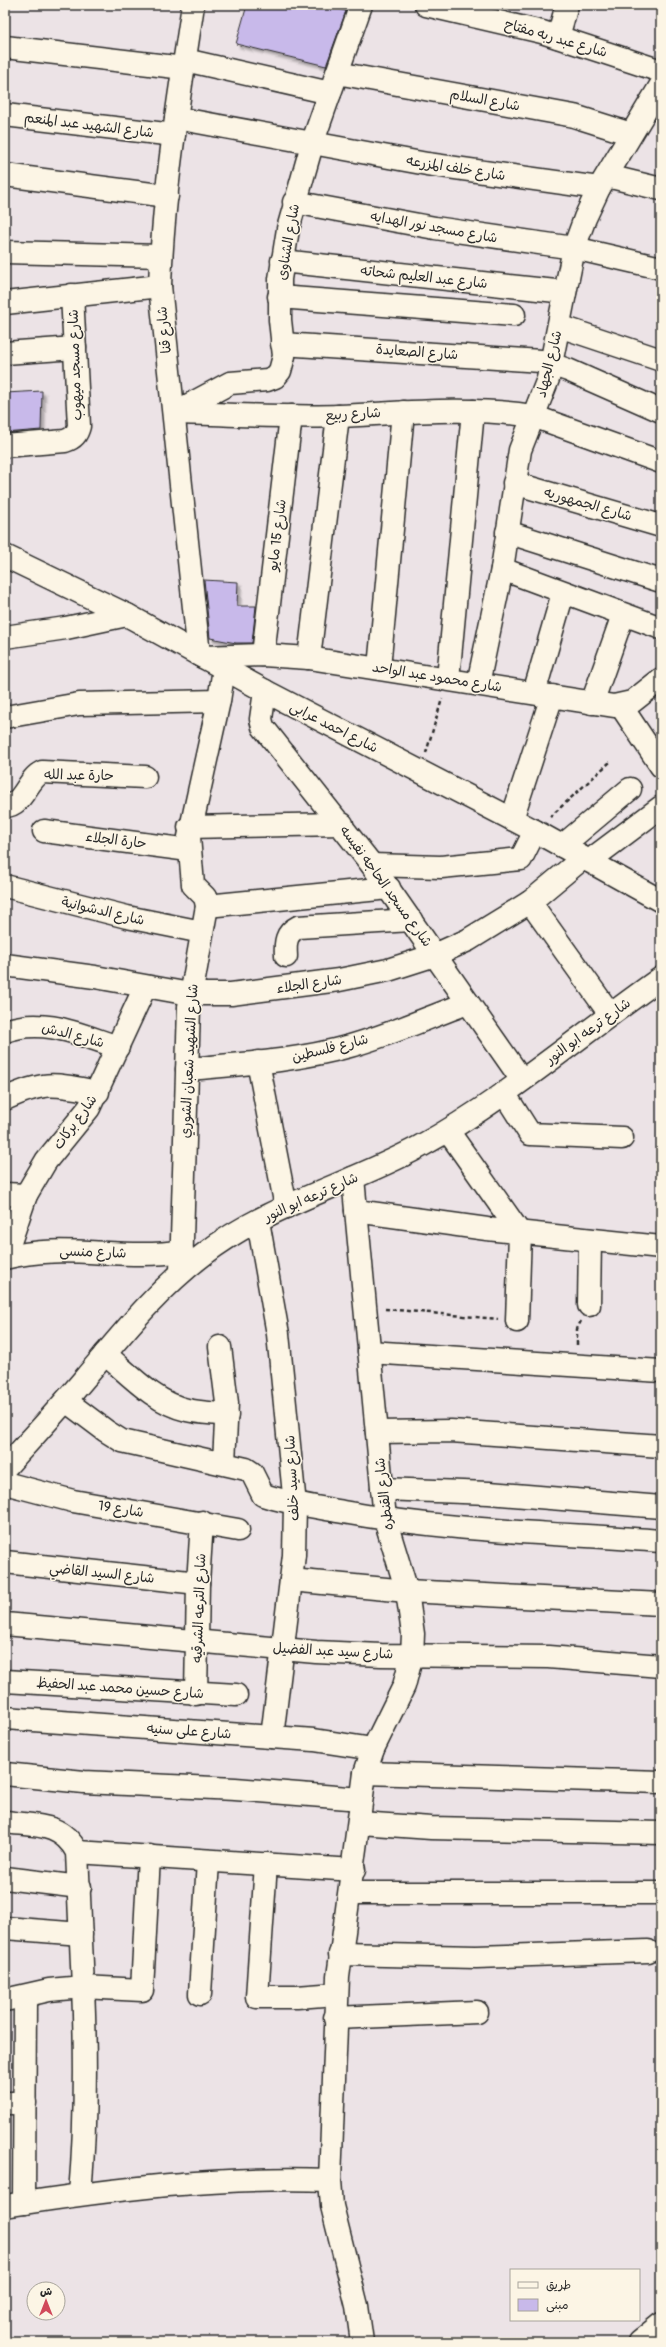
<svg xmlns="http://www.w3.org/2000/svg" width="666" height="2347" font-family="Pangolin,'Playpen Sans Arabic',sans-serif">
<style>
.building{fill:#c8b9ea;stroke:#2b2b2b;filter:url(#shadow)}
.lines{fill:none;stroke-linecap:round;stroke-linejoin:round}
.minor-casing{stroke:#2b2b2b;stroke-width:25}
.highway-casing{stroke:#2b2b2b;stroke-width:25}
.path{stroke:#2b2b2b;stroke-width:2.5;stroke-dasharray:4 3;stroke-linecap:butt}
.minor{stroke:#fcf5e5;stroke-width:22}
.highway{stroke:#fcf5e5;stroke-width:22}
.labels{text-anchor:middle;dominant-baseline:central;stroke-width:3;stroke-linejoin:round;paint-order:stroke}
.street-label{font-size:14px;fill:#2b2b2b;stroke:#fcf5e5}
</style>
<defs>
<filter id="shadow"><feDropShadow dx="3.5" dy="3.5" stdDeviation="1" flood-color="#0004"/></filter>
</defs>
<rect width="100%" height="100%" fill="#ece3e6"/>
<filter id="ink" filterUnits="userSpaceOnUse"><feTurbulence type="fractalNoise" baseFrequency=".025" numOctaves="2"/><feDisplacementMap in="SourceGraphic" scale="8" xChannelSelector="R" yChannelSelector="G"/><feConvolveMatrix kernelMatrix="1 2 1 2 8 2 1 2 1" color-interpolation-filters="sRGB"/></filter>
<g filter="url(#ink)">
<g class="building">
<path d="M 247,5 L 321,5 L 346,11 L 326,66 L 236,44 Z"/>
<path d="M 42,391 L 41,430 L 5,433 L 5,393 Z"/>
<path d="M 204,580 L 238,582 L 237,606 L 256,606 L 252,643 L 236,643 L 210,638 Z"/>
</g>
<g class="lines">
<defs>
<g id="minor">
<path d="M 193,5 C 179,98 163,192 160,286 L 199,655"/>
<path d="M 426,5 L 542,32 L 661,71"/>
<path d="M 558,37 L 567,5"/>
<path d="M 5,47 L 184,68"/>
<path d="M 185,60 L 330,93"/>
<path d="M 337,73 L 574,116 L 631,134"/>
<path d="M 5,115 L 174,135"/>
<path d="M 176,118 L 427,164 L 599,188"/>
<path d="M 5,175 L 167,196"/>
<path d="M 607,176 L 661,189"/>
<path d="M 294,202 L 435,228 L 574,248 L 661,268"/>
<path d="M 5,252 L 161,256"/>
<path d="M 282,261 L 565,292"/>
<path d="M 279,297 L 514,315"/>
<path d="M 5,303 L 160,286"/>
<path d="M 559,326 L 661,360"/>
<path d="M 282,344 L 541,361 L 568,370 L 661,411"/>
<path d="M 5,353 L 75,348"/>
<path d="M 174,413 L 230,383 L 267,380 L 275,377 L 280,371 L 284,356 L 280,320 L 280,279 L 288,229 L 313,141 L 361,5"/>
<path d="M 175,413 C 229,414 284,418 339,416 C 403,413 468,406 533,416 L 661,462"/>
<path d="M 5,446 L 65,441 C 74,438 77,434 79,426 L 72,295"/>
<path d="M 514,483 L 661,526"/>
<path d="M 507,532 L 661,581"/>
<path d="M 5,556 L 127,615 L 265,691 L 535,831 L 661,901"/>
<path d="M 502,569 L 661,628"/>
<path d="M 5,637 L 66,628 L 127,615"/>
<path d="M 263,655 L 291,416"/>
<path d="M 203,657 L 263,655 L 309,658 L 614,706 L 632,702 L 661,679"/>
<path d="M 309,658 L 338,416"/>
<path d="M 379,668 L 403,412"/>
<path d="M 448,679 L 473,411"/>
<path d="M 478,684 L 502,569 L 520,450 L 548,379 L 574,248 L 585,218 L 599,188 L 661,85"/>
<path d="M 265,691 L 261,719 L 263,727 L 372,865 L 522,1080"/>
<path d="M 534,693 L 563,593"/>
<path d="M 592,703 L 623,615"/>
<path d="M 621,706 L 661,766"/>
<path d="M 5,717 L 79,704 L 219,701"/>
<path d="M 5,806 C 23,806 27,779 42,772 L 145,777"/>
<path d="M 512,819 L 552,696"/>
<path d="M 189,827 L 342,824"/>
<path d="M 44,831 L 189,850"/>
<path d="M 562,846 L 630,789"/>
<path d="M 589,861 L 661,807"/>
<path d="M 372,865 L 441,867 L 521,859 L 535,831"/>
<path d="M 5,886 L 127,917 L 202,932"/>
<path d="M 530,902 L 610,1014"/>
<path d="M 207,906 L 389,888"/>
<path d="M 286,956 C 285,942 286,933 298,927 L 411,920"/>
<path d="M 5,965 L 95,977 L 190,994 L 231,994 L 339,980 L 388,970 L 435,955 L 468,940 L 530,902 L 583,858"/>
<path d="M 5,1031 C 45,1017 80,1035 118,1047"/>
<path d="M 258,1062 L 286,1207"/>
<path d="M 187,1069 C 242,1064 297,1061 350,1046 C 390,1035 429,1017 468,1003"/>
<path d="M 504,1093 L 530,1134 L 622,1138"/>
<path d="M 5,1099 C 46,1080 55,1084 98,1092"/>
<path d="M 448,1131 L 520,1233 L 517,1321"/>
<path d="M 353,1178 L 385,1519 L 407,1591 L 413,1634 L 412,1655 L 404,1686 L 373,1749 L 365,1773 L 338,1977 L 330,2180 L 332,2206 L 357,2306 L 362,2342"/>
<path d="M 5,1194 L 26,1195"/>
<path d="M 356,1211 L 487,1229 L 661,1247"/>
<path d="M 258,1221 L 278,1334 L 295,1505 L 294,1555 L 272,1737"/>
<path d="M 5,1257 L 26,1195 L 46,1161 L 89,1108 L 145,987"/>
<path d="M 5,1258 C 63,1242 123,1261 182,1251"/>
<path d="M 181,1272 L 189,1007 L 207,906 L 205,897 L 193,885 L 189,837 L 219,701 L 224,668"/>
<path d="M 589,1305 L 590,1240"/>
<path d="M 220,1347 L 227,1403 L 224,1462"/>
<path d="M 369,1352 L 661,1371"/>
<path d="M 105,1354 C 129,1374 155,1403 187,1410 C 200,1413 213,1413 227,1415"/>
<path d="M 66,1401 L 106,1431 L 122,1441 L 246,1469 L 252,1473 L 263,1495 C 289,1503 316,1507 343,1512 C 448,1531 555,1533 661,1541"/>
<path d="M 377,1432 L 451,1431 L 661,1446"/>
<path d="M 5,1468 C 32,1438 59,1409 85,1378 C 122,1334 157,1290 203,1255 C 267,1205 349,1185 419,1147 C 505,1100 581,1034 661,978"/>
<path d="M 5,1483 L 73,1501 L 238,1530"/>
<path d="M 382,1489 L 489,1493 L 661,1507"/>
<path d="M 5,1562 L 198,1583"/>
<path d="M 291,1580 L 407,1591 L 661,1604"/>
<path d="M 5,1624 L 316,1652 L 381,1655 L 548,1657 L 661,1666"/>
<path d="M 5,1681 L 236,1695"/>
<path d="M 196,1694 L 198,1583 L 202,1522"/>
<path d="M 5,1718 L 314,1740 L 373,1749"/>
<path d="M 365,1773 L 661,1782"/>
<path d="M 5,1774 L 84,1782 L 235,1789 L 361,1799"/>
<path d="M 5,1822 C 35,1826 61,1822 77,1852 L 83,1987 L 49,1990 L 5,2000"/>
<path d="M 360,1823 L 431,1828 L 661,1833"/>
<path d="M 77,1852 L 354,1870"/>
<path d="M 266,1864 L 257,1997 L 297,1997 L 336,1994"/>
<path d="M 5,1878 L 80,1887"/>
<path d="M 350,1893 L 661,1893"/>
<path d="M 5,1928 L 81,1934"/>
<path d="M 340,1954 L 476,1957 L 648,1951"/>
<path d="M 200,1994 L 208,1861"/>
<path d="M 335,2018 L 477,2012"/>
<path d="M 5,2103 L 25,2103"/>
<path d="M 80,2194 C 86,2125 86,2056 83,1987 L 142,1990 L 149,1856"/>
<path d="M 24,2203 L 25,1997"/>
<path d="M 5,2206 C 112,2189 221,2176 330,2180"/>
</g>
<path id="highway" d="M 639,2342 L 661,2324"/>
</defs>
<use href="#minor" class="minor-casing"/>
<use href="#highway" class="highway-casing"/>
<g class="path">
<path d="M 426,753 L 442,699"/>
<path d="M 550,817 L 610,762"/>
<path d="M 385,1309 L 498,1319"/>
<path d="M 577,1345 L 577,1329 L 581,1321"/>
</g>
<use href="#minor" class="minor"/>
<use href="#highway" class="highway"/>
</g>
</g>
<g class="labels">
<g class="street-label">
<text transform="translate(556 38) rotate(16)">شارع عبد ربه مفتاح</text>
<text transform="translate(485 100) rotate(10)">شارع السلام</text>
<text transform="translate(89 125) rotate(7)">شارع الشهيد عبد المنعم</text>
<text transform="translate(456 168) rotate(9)">شارع خلف المزرعه</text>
<text transform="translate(434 227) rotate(10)">شارع مسجد نور الهدايه</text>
<text transform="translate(288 242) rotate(-80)">شارع الشناوى</text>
<text transform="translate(424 277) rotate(6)">شارع عبد العليم شحاته</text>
<text transform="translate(164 330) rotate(-96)">شارع قنا</text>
<text transform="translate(417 352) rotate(4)">شارع الصعايدة</text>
<text transform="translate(549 364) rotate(-76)">شارع الجهاد</text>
<text transform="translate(75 365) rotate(-92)">شارع مسجد ميهوب</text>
<text transform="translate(353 414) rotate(-3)">شارع ربيع</text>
<text transform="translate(588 504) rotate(16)">شارع الجمهوريه</text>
<text transform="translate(277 535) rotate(-83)">شارع 15 مايو</text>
<text transform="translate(437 677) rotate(9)">شارع محمود عبد الواحد</text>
<text transform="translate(334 727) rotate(27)">شارع احمد عرابى</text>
<text transform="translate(79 775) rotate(1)">حارة عبد الله</text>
<text transform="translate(116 840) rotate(7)">حارة الجلاء</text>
<text transform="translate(386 886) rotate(54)">شارع مسجد الحاجه نفيسه</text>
<text transform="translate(103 911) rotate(13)">شارع الدشوانية</text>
<text transform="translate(309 984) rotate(-8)">شارع الجلاء</text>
<text transform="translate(588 1031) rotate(-36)">شارع ترعه ابو النور</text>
<text transform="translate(73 1035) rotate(15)">شارع الدش</text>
<text transform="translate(330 1048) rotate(-14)">شارع فلسطين</text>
<text transform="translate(189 1061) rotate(-87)">شارع الشهيد شعبان الشوري</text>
<text transform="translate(75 1122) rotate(-54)">شارع بركات</text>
<text transform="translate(311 1197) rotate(-24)">شارع ترعه ابو النور</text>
<text transform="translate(93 1252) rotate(2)">شارع منسى</text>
<text transform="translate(292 1478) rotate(-93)">شارع سيد خلف</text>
<text transform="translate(384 1494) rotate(-97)">شارع القنطره</text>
<text transform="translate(121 1509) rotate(9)">شارع 19</text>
<text transform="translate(102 1573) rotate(6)">شارع السيد القاضي</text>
<text transform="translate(199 1608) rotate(-88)">شارع الترعه الشرقيه</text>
<text transform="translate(333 1651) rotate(3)">شارع سيد عبد الفضيل</text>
<text transform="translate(120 1688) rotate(4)">شارع حسين محمد عبد الحفيظ</text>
<text transform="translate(189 1731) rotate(4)">شارع على سنيه</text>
</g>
</g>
<rect width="666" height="2347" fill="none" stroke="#fcf5e5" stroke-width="20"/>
<rect x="10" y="10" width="646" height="2327" fill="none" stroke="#2b2b2b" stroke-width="1.5" filter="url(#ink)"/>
<rect x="510" y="2269" width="130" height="52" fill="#fcf5e5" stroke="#a8a49b"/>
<rect x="518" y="2282" width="20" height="6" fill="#fcf5e5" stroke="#a8a49b"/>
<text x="546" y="2289" font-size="12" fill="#2b2b2b">طريق</text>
<rect x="518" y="2299" width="20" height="12" fill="#c8b9ea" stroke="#a8a49b"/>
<text x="546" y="2309" font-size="12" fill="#2b2b2b">مبنى</text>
<g transform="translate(46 2301)"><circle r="19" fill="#fcf5e5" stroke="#a8a49b"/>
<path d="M0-3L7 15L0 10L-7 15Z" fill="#d1495b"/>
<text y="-6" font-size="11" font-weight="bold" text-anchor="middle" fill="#2b2b2b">ش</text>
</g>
</svg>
